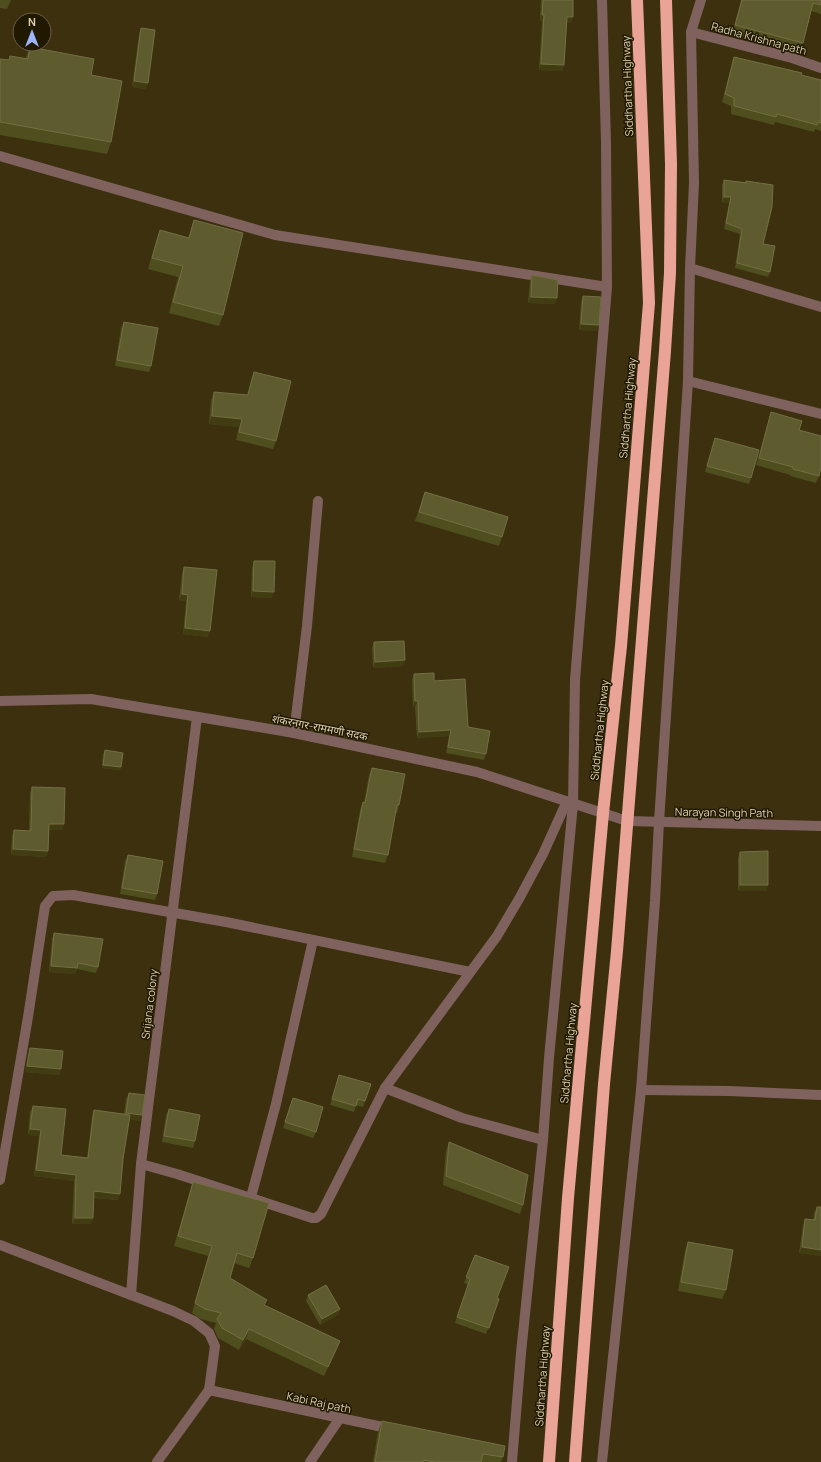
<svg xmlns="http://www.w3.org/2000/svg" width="821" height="1462" font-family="Manrope,'Noto Sans Devanagari',sans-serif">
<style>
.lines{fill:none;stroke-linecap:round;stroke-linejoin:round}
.minor{stroke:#7f625d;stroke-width:10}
.highway{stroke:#eaa397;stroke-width:12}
.wall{fill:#4f4e1e}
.shaded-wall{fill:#413c11}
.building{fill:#5e5c2e;stroke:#726f43}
.labels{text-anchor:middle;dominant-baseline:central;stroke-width:3;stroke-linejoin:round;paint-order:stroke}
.street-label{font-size:11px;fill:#ddd2b3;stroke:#211800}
</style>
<rect width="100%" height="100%" fill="#3c300f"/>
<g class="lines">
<g class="minor">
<path d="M 691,32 L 792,58 L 821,68"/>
<path d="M 0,156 L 275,235 L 607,287"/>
<path d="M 690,268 L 821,307"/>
<path d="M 688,381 L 821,414"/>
<path d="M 0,701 L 91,699 L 294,733 L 477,772 L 627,821 L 821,826"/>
<path d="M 294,733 L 307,626 L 318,501"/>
<path d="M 385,1088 L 497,936 L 519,899 L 543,854 L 567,801"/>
<path d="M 641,1090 L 729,1091 L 821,1095"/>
<path d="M 141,1164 L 177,1174 L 312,1218 L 316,1218 L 321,1214 L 385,1088 L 462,1118 L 543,1140"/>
<path d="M 0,1180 L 28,1017 L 45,906 L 53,896 L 73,895 L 226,922 L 470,972"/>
<path d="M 251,1197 L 276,1104 L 313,940"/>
<path d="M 0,1245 L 173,1311 L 194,1321 L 209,1333 L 215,1346 L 209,1390"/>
<path d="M 131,1295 L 141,1164 L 197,717"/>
<path d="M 157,1462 L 209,1390 L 392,1429"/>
<path d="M 310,1462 L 340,1418"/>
<path d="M 512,1462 L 521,1353 L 543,1140 L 549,1058 L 573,804 L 575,680 L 607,287 L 606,142 L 602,0"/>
<path d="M 602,1462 L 641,1090 L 655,901 L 659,822 L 688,381 L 690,268 L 694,183 L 691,32 L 701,0"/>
</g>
<g class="highway">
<path d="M 549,1462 L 568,1198 L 603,813 L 621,646 L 649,303 L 637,0"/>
<path d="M 575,1462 L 604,1084 L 617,951 L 665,351 L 670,273 L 671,164 L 666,0"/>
</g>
</g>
<g class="wall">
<path d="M 0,0 L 11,0 L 7,9 L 0,8 Z"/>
<path d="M 541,0 L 573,0 L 571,23 L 567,23 L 564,65 L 562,71 L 539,70 L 542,21 L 540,21 Z"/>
<path d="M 741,0 L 821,0 L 821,14 L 811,11 L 803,43 L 800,52 L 732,34 Z"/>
<path d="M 141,28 L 146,89 L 132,87 L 139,34 Z"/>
<path d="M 30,47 L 91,75 L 111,142 L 107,154 L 0,135 L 0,59 L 9,60 L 10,56 L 25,59 Z"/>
<path d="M 734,57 L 821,80 L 821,131 L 815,129 L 814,132 L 775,122 L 774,125 L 731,114 L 731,106 L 722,102 L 732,64 Z"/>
<path d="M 724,180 L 745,182 L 746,181 L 770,272 L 768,277 L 735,268 L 740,234 L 724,229 L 729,203 L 722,203 L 722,185 Z"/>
<path d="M 194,220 L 223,315 L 219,326 L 169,313 L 178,277 L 148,269 L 156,241 L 160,230 L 188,238 Z"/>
<path d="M 532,275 L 555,304 L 528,303 L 530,281 Z"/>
<path d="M 583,296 L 597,331 L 579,330 L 581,302 Z"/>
<path d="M 124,322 L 151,366 L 149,372 L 115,366 L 121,328 Z"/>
<path d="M 254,372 L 276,441 L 273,449 L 236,440 L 239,427 L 209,424 L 211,400 L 214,392 L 247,395 L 251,380 Z"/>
<path d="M 771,412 L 819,476 L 816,483 L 790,476 L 790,475 L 756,465 L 769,420 Z"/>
<path d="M 715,438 L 751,478 L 749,484 L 705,472 Z"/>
<path d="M 425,492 L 502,537 L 499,546 L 415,521 Z"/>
<path d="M 254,561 L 272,598 L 251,597 L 252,567 Z"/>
<path d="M 184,567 L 208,637 L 183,634 L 186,601 L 179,600 L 182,574 Z"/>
<path d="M 374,642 L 405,660 L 403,666 L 373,668 L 372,648 Z"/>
<path d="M 414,674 L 434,681 L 468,727 L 486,754 L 484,760 L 446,753 L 449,736 L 417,738 L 415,707 L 413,707 L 412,680 Z"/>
<path d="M 105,750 L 121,767 L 120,770 L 102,768 L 103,754 Z"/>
<path d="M 372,768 L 399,805 L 397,813 L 395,813 L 388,855 L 385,863 L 352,857 L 360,810 L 363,802 L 364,803 L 369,775 Z"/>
<path d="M 32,787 L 64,824 L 62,830 L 49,830 L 48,851 L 46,857 L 11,855 L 12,836 L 14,830 L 29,831 L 30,793 Z"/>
<path d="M 740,852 L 766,891 L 738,891 L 738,858 Z"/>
<path d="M 128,855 L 157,894 L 155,900 L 120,894 L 125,861 Z"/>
<path d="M 54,933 L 98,967 L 96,973 L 77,969 L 75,974 L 49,972 L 52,939 Z"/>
<path d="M 30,1048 L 61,1069 L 59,1075 L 25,1072 L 28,1054 Z"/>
<path d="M 339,1075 L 371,1084 L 363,1107 L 356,1105 L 354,1112 L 330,1105 Z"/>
<path d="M 129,1093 L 140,1121 L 129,1119 L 123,1159 L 118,1200 L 94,1198 L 93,1218 L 91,1224 L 72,1224 L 74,1181 L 34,1176 L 39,1136 L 28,1135 L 30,1112 L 33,1106 L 61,1155 L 87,1158 L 92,1116 L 94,1110 L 124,1114 L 126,1099 Z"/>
<path d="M 293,1098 L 316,1132 L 313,1138 L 283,1128 Z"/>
<path d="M 169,1109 L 195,1141 L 193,1148 L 162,1142 L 166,1115 Z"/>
<path d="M 449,1142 L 523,1205 L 520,1214 L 443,1185 L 446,1151 Z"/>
<path d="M 193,1182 L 253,1258 L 249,1268 L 234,1263 L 230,1278 L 265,1305 L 340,1341 L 336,1351 L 324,1376 L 246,1339 L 239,1350 L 218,1338 L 214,1329 L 216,1323 L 201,1319 L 192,1313 L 208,1256 L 174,1246 L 190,1191 Z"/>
<path d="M 817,1207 L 821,1207 L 821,1256 L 799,1253 L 803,1225 L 805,1219 L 813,1220 L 814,1213 Z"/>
<path d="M 688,1242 L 726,1290 L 722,1299 L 678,1291 L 685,1251 Z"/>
<path d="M 475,1255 L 497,1298 L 499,1299 L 486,1334 L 455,1323 L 468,1285 L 464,1283 Z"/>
<path d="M 308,1295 L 340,1309 L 338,1315 L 320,1325 L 306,1301 Z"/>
<path d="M 382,1421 L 503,1457 L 501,1462 L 373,1462 L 378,1432 Z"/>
</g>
<g class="shaded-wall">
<path d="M 542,15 L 544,15 L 542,21 L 540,21 Z"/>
<path d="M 567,17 L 573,17 L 571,23 L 565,23 Z"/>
<path d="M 541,64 L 564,65 L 562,71 L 539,70 Z"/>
<path d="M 134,81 L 148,83 L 146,89 L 132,87 Z"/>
<path d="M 724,197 L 731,197 L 729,203 L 722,203 Z"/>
<path d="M 531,297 L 557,298 L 555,304 L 528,303 Z"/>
<path d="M 581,324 L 599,325 L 597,331 L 579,330 Z"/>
<path d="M 212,416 L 242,419 L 239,427 L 209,424 Z"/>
<path d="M 253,591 L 274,592 L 272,598 L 251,597 Z"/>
<path d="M 182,594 L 188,595 L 186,601 L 179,600 Z"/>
<path d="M 185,628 L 210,631 L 208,637 L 183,634 Z"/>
<path d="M 405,660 L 403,666 L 373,668 L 375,662 Z"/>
<path d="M 415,701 L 418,701 L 415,707 L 413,707 Z"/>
<path d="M 451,730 L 449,736 L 417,738 L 419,732 Z"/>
<path d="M 103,765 L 121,767 L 120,770 L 102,768 Z"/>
<path d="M 49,824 L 64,824 L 62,830 L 47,830 Z"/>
<path d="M 13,849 L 48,851 L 46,857 L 11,855 Z"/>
<path d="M 740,885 L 768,885 L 766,891 L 738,891 Z"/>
<path d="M 51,966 L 77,968 L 75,974 L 49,972 Z"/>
<path d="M 27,1066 L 61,1069 L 59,1075 L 25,1072 Z"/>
<path d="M 126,1113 L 142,1115 L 140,1121 L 124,1119 Z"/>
<path d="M 30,1129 L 41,1130 L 39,1136 L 28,1135 Z"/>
<path d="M 36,1170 L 76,1175 L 74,1181 L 34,1176 Z"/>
<path d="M 94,1191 L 120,1194 L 118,1200 L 92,1197 Z"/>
<path d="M 75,1218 L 93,1218 L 91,1224 L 72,1224 Z"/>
<path d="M 802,1247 L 821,1250 L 821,1256 L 799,1253 Z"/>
<path d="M 340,1309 L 338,1315 L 320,1325 L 322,1319 Z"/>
<path d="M 249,1329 L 246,1339 L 239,1350 L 243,1340 Z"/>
<path d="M 340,1341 L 336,1351 L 324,1376 L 328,1367 Z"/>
</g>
<g class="building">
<path d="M 543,0 L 573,0 L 573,17 L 567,17 L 564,65 L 541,64 L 544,15 L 542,15 Z"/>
<path d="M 742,0 L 821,0 L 821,5 L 813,3 L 803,43 L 735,25 Z"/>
<path d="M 141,28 L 155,30 L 148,83 L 134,81 Z"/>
<path d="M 30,47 L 94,59 L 91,75 L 122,81 L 111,142 L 0,122 L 0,59 L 9,60 L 10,56 L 28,59 Z"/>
<path d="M 734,57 L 802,73 L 801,75 L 821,80 L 821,123 L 818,122 L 817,125 L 777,114 L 776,117 L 734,106 L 734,98 L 725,94 Z"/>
<path d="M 724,180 L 746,183 L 746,181 L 773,185 L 772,207 L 763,244 L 775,246 L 770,272 L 737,263 L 742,229 L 726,223 L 731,197 L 724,197 Z"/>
<path d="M 194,220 L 243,233 L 223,315 L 173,302 L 183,266 L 152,258 L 160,230 L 189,238 Z"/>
<path d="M 532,275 L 558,280 L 557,298 L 531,297 Z"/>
<path d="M 583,296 L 601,297 L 599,325 L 581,324 Z"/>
<path d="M 124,322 L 158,328 L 151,366 L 117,360 Z"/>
<path d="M 254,372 L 291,381 L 276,441 L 239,432 L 242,419 L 212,416 L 214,392 L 248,395 Z"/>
<path d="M 771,412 L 802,421 L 799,430 L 821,436 L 821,467 L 819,476 L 793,469 L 793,467 L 759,458 Z"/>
<path d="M 715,438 L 759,450 L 751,478 L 707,466 Z"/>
<path d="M 425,492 L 508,517 L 502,537 L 419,512 Z"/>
<path d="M 254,561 L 275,561 L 274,592 L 253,591 Z"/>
<path d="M 184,567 L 217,570 L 210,631 L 185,628 L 188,595 L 182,594 Z"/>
<path d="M 404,641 L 405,660 L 375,662 L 374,642 Z"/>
<path d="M 434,673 L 434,681 L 465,679 L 468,727 L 490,731 L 486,754 L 448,747 L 451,730 L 419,732 L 418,701 L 415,701 L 414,674 Z"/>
<path d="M 105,750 L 123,753 L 121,767 L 103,765 Z"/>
<path d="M 372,768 L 405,774 L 399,805 L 397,805 L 388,855 L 354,849 L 363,802 L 365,803 Z"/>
<path d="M 32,787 L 65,788 L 64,824 L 49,824 L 48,851 L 13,849 L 14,830 L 31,831 Z"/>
<path d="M 768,851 L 768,885 L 740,885 L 740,852 Z"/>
<path d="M 128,855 L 163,861 L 157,894 L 122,888 Z"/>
<path d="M 54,933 L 103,939 L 98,967 L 78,963 L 77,968 L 51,966 Z"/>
<path d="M 30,1048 L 63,1051 L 61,1069 L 27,1066 Z"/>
<path d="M 339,1075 L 371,1084 L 365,1101 L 358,1099 L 356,1106 L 332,1099 Z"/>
<path d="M 129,1093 L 145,1095 L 142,1115 L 126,1113 Z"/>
<path d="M 293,1098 L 323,1107 L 316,1132 L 285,1122 Z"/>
<path d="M 33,1106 L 66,1109 L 61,1155 L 88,1158 L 94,1110 L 130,1115 L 123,1159 L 120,1194 L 94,1191 L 93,1218 L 75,1218 L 76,1175 L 36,1170 L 41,1130 L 30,1129 Z"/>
<path d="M 169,1109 L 200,1115 L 195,1141 L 164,1136 Z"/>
<path d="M 449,1142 L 528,1175 L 523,1205 L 446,1176 Z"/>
<path d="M 193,1182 L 269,1203 L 253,1258 L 237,1253 L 230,1278 L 267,1300 L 264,1305 L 340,1341 L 328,1367 L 249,1329 L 243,1340 L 222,1328 L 217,1319 L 221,1313 L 205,1309 L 195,1303 L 212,1246 L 178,1236 Z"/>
<path d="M 817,1207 L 821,1207 L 821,1250 L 802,1247 L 805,1219 L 815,1220 Z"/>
<path d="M 688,1242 L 733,1250 L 726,1290 L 681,1282 Z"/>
<path d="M 475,1255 L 509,1267 L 497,1298 L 499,1299 L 489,1328 L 457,1317 L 470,1279 L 466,1277 Z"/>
<path d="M 326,1285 L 340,1309 L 322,1319 L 308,1295 Z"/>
<path d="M 382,1421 L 505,1446 L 503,1457 L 483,1454 L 481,1462 L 434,1462 L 424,1460 L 423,1462 L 375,1462 Z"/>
</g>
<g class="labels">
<g class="street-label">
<text transform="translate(759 38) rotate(15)">Radha Krishna path</text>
<text transform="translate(627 86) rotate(-92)">Siddhartha Highway</text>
<text transform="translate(627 408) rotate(-85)">Siddhartha Highway</text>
<text transform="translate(320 727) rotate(11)">शंकरनगर-राममणी सदक</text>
<text transform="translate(599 730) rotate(-84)">Siddhartha Highway</text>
<text transform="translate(724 812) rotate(1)">Narayan Singh Path</text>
<text transform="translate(149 1004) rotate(-83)">Srijana colony</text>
<text transform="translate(568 1053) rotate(-85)">Siddhartha Highway</text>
<text transform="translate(542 1376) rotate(-86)">Siddhartha Highway</text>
<text transform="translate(319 1402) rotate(12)">Kabi Raj path</text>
</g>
</g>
<g transform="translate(32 32)"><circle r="19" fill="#211800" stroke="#6c6248"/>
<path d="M0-3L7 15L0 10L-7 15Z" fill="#9db4fd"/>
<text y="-6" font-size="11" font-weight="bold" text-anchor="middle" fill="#ddd2b3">N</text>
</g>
</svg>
